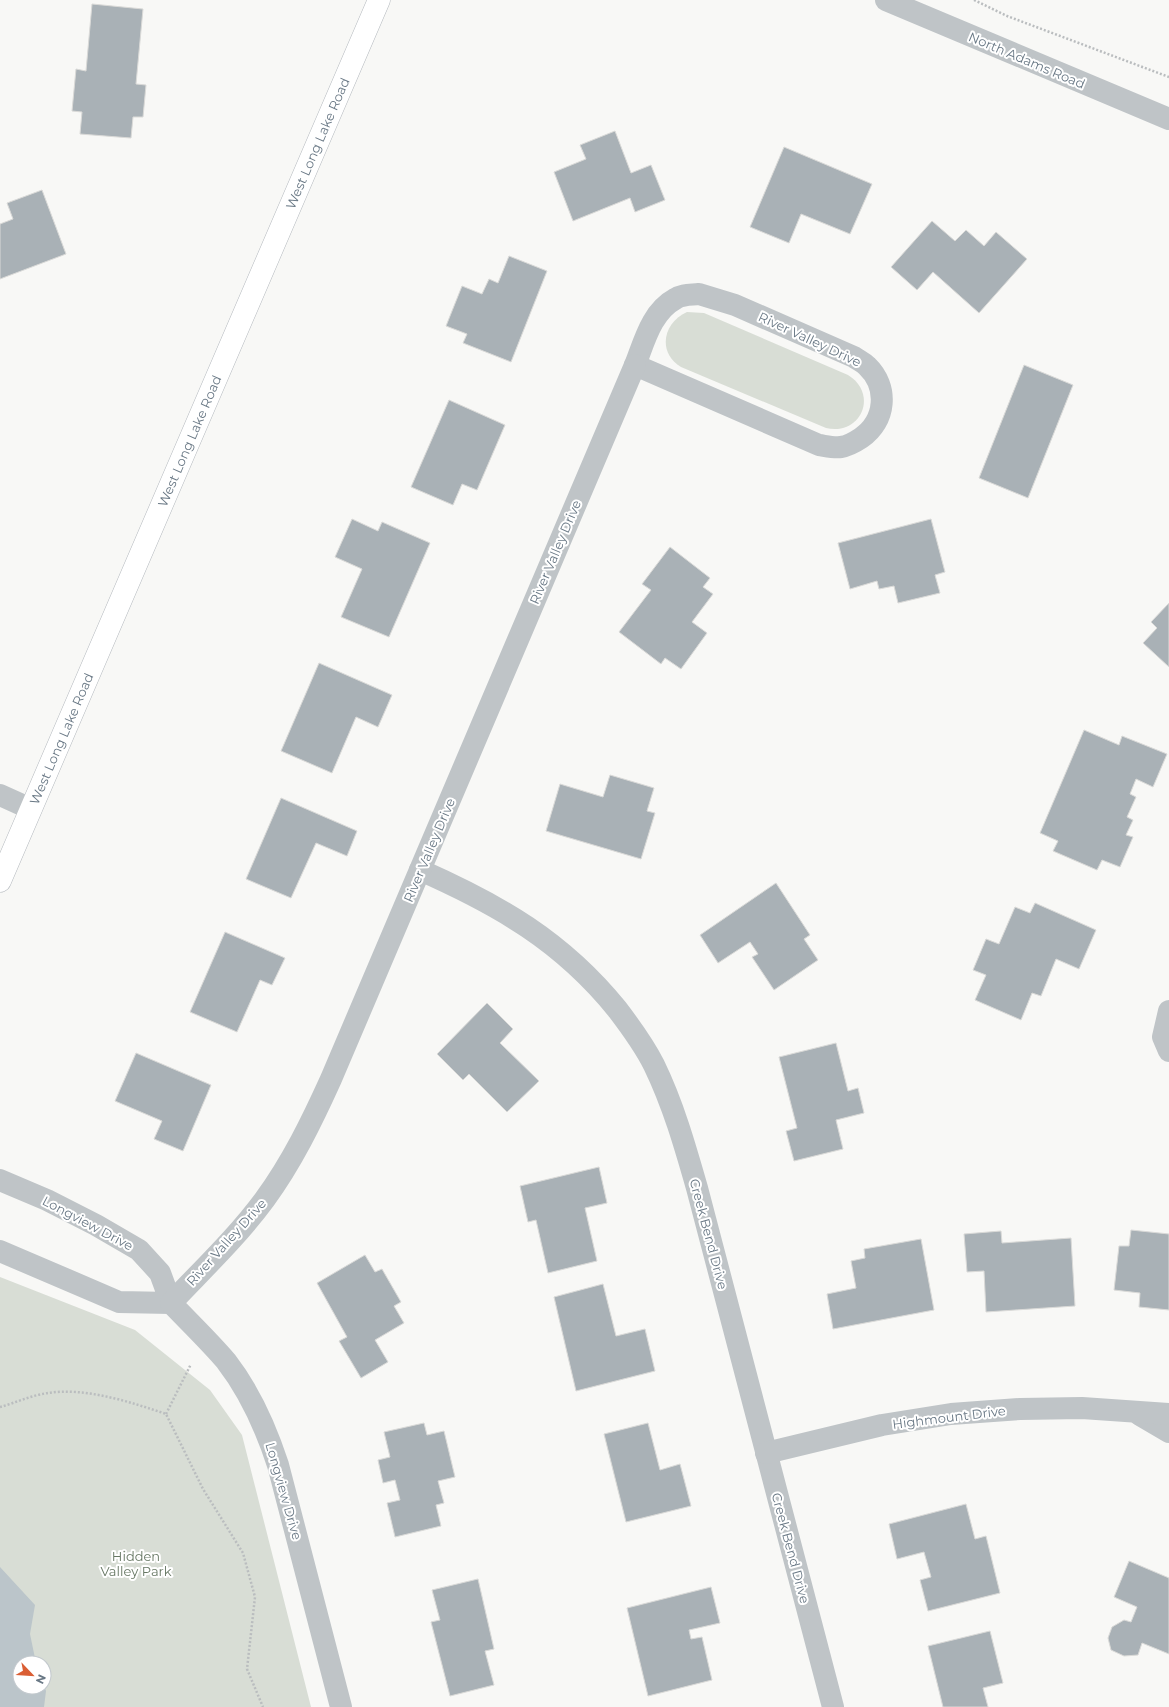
<svg xmlns="http://www.w3.org/2000/svg" width="1169" height="1707" font-family="Montserrat,sans-serif">
<style>
.green{fill:#d8ddd5;fill-rule:evenodd}
.water{fill:#bbc5ca}
.building{fill:#a9b1b6;stroke:#dadad8}
.lines{fill:none;stroke-linecap:round;stroke-linejoin:round}
.secondary-casing{stroke:#b4b9be;stroke-width:23}
.path{stroke:#babdbf;stroke-width:2.5;stroke-dasharray:2 2;stroke-linecap:butt}
.minor{stroke:#bfc4c7;stroke-width:22}
.tertiary{stroke:#bfc4c7;stroke-width:22}
.secondary{stroke:#fff;stroke-width:22}
.labels{text-anchor:middle;dominant-baseline:central;stroke-width:4;stroke-linejoin:round;paint-order:stroke}
.street-label{font-size:13px;fill:#697885;stroke:#fff}
.park-label{font-size:13px;fill:#667763;stroke:#fff}
</style>
<rect width="100%" height="100%" fill="#f8f8f6"/>
<g class="green">
<path d="M 687,312 L 704,313 L 848,375 C 879,394 861,436 826,428 L 681,367 C 657,352 663,323 687,312 Z"/>
<path d="M 0,1277 L 135,1330 L 210,1390 L 242,1435 L 311,1707 L 0,1707 ZM 20,1663 L 44,1663 L 44,1687 L 20,1687 Z"/>
</g>
<path class="water" d="M 0,1567 L 35,1605 L 30,1634 L 36,1663 L 20,1663 L 20,1687 L 44,1687 L 44,1686 L 46,1691 L 44,1707 L 0,1707 Z"/>
<g class="building">
<path d="M 92,4 L 143,9 L 136,84 L 146,85 L 143,117 L 133,117 L 131,138 L 80,134 L 82,112 L 72,111 L 76,69 L 86,71 Z"/>
<path d="M 615,131 L 631,173 L 651,165 L 665,200 L 635,212 L 630,198 L 573,221 L 554,172 L 586,159 L 580,145 Z"/>
<path d="M 784,147 L 872,184 L 850,234 L 801,214 L 789,243 L 750,227 Z"/>
<path d="M 42,190 L 66,254 L 0,279 L 0,224 L 13,219 L 7,203 Z"/>
<path d="M 932,221 L 955,241 L 966,230 L 984,246 L 996,232 L 1027,259 L 979,313 L 933,272 L 917,290 L 891,267 Z"/>
<path d="M 509,256 L 547,271 L 511,362 L 463,343 L 467,334 L 446,326 L 462,286 L 482,294 L 489,279 L 498,283 Z"/>
<path d="M 1024,365 L 1073,385 L 1028,498 L 979,478 Z"/>
<path d="M 449,400 L 505,425 L 477,490 L 462,484 L 453,505 L 411,487 Z"/>
<path d="M 352,519 L 378,531 L 382,522 L 430,543 L 389,637 L 341,617 L 362,569 L 335,557 Z"/>
<path d="M 931,519 L 945,572 L 935,575 L 940,593 L 898,603 L 894,586 L 879,589 L 877,581 L 850,589 L 838,543 Z"/>
<path d="M 670,547 L 710,578 L 703,587 L 713,594 L 692,622 L 707,633 L 681,669 L 665,658 L 661,664 L 619,632 L 651,590 L 642,584 Z"/>
<path d="M 1169,603 L 1169,667 L 1143,643 L 1157,628 L 1151,622 Z"/>
<path d="M 319,663 L 392,695 L 378,727 L 356,717 L 332,773 L 281,751 Z"/>
<path d="M 1084,730 L 1119,745 L 1122,736 L 1167,754 L 1153,787 L 1136,779 L 1130,794 L 1136,797 L 1127,817 L 1133,820 L 1126,835 L 1133,837 L 1120,867 L 1102,860 L 1097,870 L 1053,851 L 1058,841 L 1040,833 Z"/>
<path d="M 610,775 L 654,788 L 647,811 L 655,813 L 641,859 L 546,831 L 560,784 L 603,797 Z"/>
<path d="M 281,798 L 357,831 L 347,856 L 316,843 L 291,898 L 246,879 Z"/>
<path d="M 776,883 L 810,935 L 804,939 L 818,960 L 774,990 L 752,957 L 758,954 L 750,942 L 718,963 L 700,935 Z"/>
<path d="M 1035,903 L 1096,930 L 1079,969 L 1056,959 L 1041,996 L 1032,993 L 1021,1020 L 975,1000 L 986,975 L 973,970 L 986,939 L 999,944 L 1015,907 L 1030,913 Z"/>
<path d="M 225,932 L 285,958 L 272,985 L 260,980 L 237,1032 L 190,1012 Z"/>
<path d="M 487,1003 L 513,1029 L 500,1043 L 539,1081 L 507,1112 L 469,1074 L 463,1080 L 437,1054 Z"/>
<path d="M 836,1043 L 848,1091 L 858,1088 L 864,1113 L 836,1120 L 843,1149 L 794,1161 L 786,1131 L 797,1128 L 779,1057 Z"/>
<path d="M 136,1053 L 211,1085 L 183,1151 L 154,1139 L 162,1121 L 115,1101 Z"/>
<path d="M 599,1167 L 607,1203 L 585,1208 L 597,1261 L 548,1273 L 536,1220 L 528,1222 L 520,1186 Z"/>
<path d="M 1131,1230 L 1169,1234 L 1169,1310 L 1139,1307 L 1140,1293 L 1114,1290 L 1119,1246 L 1129,1246 Z"/>
<path d="M 1001,1231 L 1002,1243 L 1071,1238 L 1075,1306 L 986,1312 L 984,1271 L 967,1272 L 964,1234 Z"/>
<path d="M 921,1239 L 934,1310 L 833,1329 L 827,1294 L 856,1288 L 851,1261 L 865,1258 L 864,1249 Z"/>
<path d="M 365,1255 L 375,1272 L 382,1269 L 401,1302 L 394,1306 L 404,1323 L 375,1340 L 388,1362 L 361,1378 L 339,1341 L 347,1337 L 317,1283 Z"/>
<path d="M 603,1284 L 616,1336 L 645,1329 L 655,1371 L 576,1391 L 554,1297 Z"/>
<path d="M 424,1423 L 427,1435 L 444,1431 L 455,1477 L 438,1481 L 444,1503 L 436,1505 L 441,1526 L 395,1537 L 387,1503 L 400,1500 L 395,1480 L 383,1483 L 378,1460 L 390,1457 L 384,1432 Z"/>
<path d="M 648,1423 L 660,1470 L 680,1464 L 691,1506 L 626,1522 L 604,1434 Z"/>
<path d="M 966,1504 L 975,1539 L 986,1536 L 1000,1593 L 928,1611 L 920,1580 L 931,1577 L 924,1552 L 897,1559 L 889,1524 Z"/>
<path d="M 1129,1561 L 1169,1578 L 1169,1654 L 1142,1643 L 1138,1655 L 1124,1656 L 1111,1650 L 1108,1638 L 1112,1627 L 1124,1620 L 1131,1622 L 1137,1607 L 1114,1597 Z"/>
<path d="M 478,1579 L 494,1649 L 485,1651 L 494,1685 L 450,1696 L 431,1622 L 440,1620 L 432,1590 Z"/>
<path d="M 711,1587 L 720,1623 L 689,1630 L 691,1639 L 702,1637 L 712,1680 L 648,1696 L 627,1608 Z"/>
<path d="M 990,1631 L 1003,1683 L 983,1688 L 988,1707 L 943,1707 L 928,1646 Z"/>
</g>
<g class="lines">
<defs>
<g id="secondary">
<path id="s1" d="M 0,881 L 379,0"/>
</g>
</defs>
<use href="#secondary" class="secondary-casing"/>
<g class="path">
<path d="M 974,0 L 1007,16 L 1169,77"/>
<path d="M 0,1407 C 15,1403 32,1395 48,1393 C 84,1387 131,1402 166,1414 L 203,1489 L 243,1553 L 255,1597 L 247,1669 L 263,1707"/>
<path d="M 166,1414 L 191,1364"/>
</g>
<g class="minor">
<path d="M 699,294 L 735,305 L 854,357 C 858,360 863,362 867,366 C 889,387 886,421 861,438 C 855,442 848,446 841,447 C 834,448 826,446 819,445 L 635,365 C 644,343 651,312 675,299 C 682,294 691,295 699,294 Z"/>
<path d="M 0,795 L 31,809"/>
<path d="M 420,870 C 499,905 562,941 617,1009 C 630,1026 644,1045 654,1065 C 673,1104 685,1146 697,1188 L 833,1707"/>
<path d="M 1169,1011 L 1163,1037 L 1169,1051"/>
<path d="M 0,1180 L 47,1200 L 96,1225 L 139,1250 L 160,1273 L 171,1303 L 119,1302 L 0,1251"/>
<path d="M 1140,1415 L 1169,1432"/>
<path d="M 766,1453 L 882,1425 L 951,1414 L 1020,1409 L 1082,1408 L 1169,1414"/>
<path d="M 341,1707 L 278,1465 C 266,1428 250,1392 226,1361 C 209,1341 189,1322 171,1303 C 203,1269 237,1237 265,1199 C 292,1162 312,1121 331,1079 L 635,365"/>
</g>
<path class="tertiary" d="M 886,0 L 1169,119"/>
<use href="#secondary" class="secondary"/>
</g>
<g class="labels">
<g class="street-label">
<text transform="translate(1027 60) rotate(23)">North Adams Road</text>
<text stroke="none"><textPath href="#s1" startOffset="803">West Long Lake Road</textPath></text>
<text transform="translate(810 339) rotate(25)">River Valley Drive</text>
<text stroke="none"><textPath href="#s1" startOffset="479">West Long Lake Road</textPath></text>
<text transform="translate(555 552) rotate(-67)">River Valley Drive</text>
<text stroke="none"><textPath href="#s1" startOffset="155">West Long Lake Road</textPath></text>
<text transform="translate(429 850) rotate(-67)">River Valley Drive</text>
<text transform="translate(88 1223) rotate(28)">Longview Drive</text>
<text transform="translate(709 1234) rotate(75)">Creek Bend Drive</text>
<text transform="translate(226 1242) rotate(-48)">River Valley Drive</text>
<text transform="translate(949 1417) rotate(-7)">Highmount Drive</text>
<text transform="translate(284 1491) rotate(74)">Longview Drive</text>
<text transform="translate(791 1548) rotate(75)">Creek Bend Drive</text>
</g>
<g class="park-label">
<text x="136" y="1556">Hidden<tspan x="136" dy="15">Valley Park</tspan></text>
</g>
</g>
<g transform="translate(32 1675) rotate(115)"><circle r="19" fill="#ffffff" stroke="#c3c9ce"/>
<path d="M0-3L7 15L0 10L-7 15Z" fill="#da5e34"/>
<text y="-6" font-size="11" font-weight="bold" text-anchor="middle" fill="#697885">N</text>
</g>
</svg>
